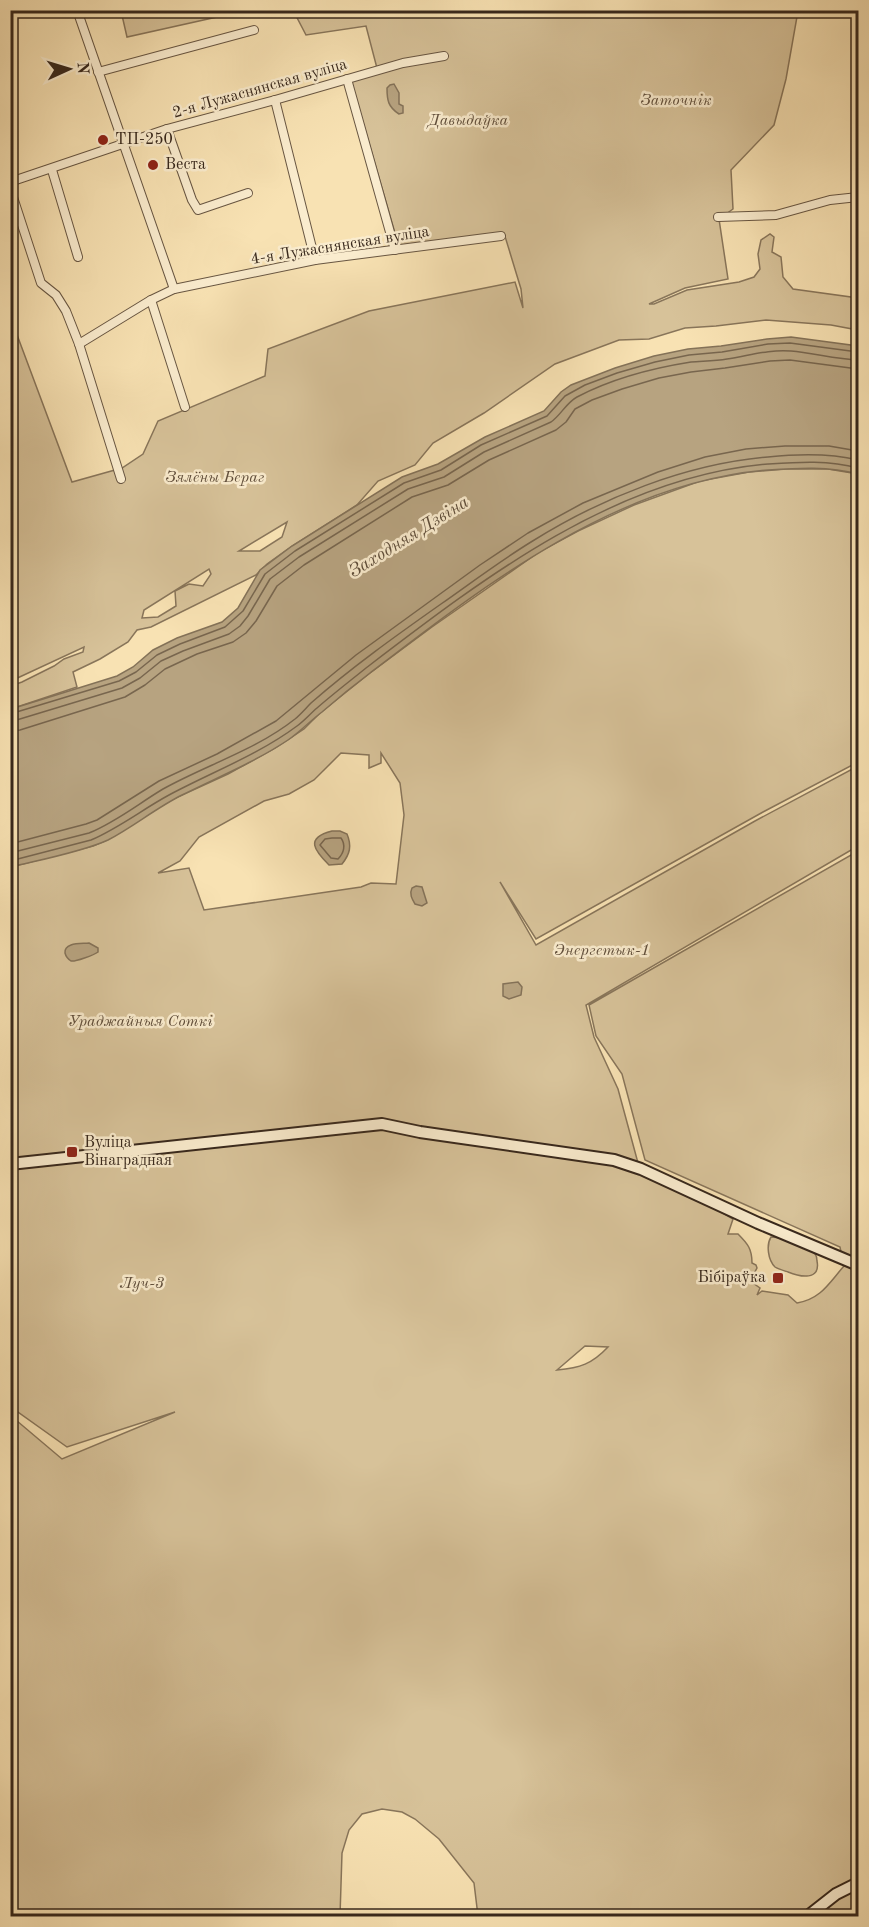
<svg xmlns="http://www.w3.org/2000/svg" width="869" height="1927" font-family="'Old Standard TT',serif">
<style>
.green{fill:#d7c299;stroke:#88755a;stroke-width:1.5;fill-rule:evenodd}
.water{fill:#b7a380;stroke:#847258;stroke-width:1.5}
.lines{fill:none;stroke-linecap:round;stroke-linejoin:round}
.shore{stroke:#78664e;stroke-width:1.5}
.street-casing{stroke:#685642;stroke-width:10}
.secondary-casing{stroke:#38281c;stroke-width:14}
.street{stroke:#faecce;stroke-width:8}
.secondary{stroke:#faecce;stroke-width:10}
.poi-dot{fill:#8f2418;stroke:#faecce;stroke-width:2}
.labels{text-anchor:middle;dominant-baseline:central;stroke-width:5;stroke-linejoin:round;paint-order:stroke}
.street-label{font-size:16px;fill:#38281c;stroke:#faecce}
.park-label{font-size:16px;font-style:italic;fill:#604e3b;stroke:#faecce}
.poi-label{font-size:16px;fill:#38281c;stroke:#faecce;text-anchor:start}
.water-label{font-size:18px;font-style:italic;fill:#5e4d3a;stroke:#faecce}
</style>
<rect width="100%" height="100%" fill="#f8e2b3"/>
<filter id="stains"><feTurbulence type="fractalNoise" baseFrequency=".00333" numOctaves="4"/><feColorMatrix values="0 0 0 0 .2 0 0 0 0 .09 0 0 0 0 .02 0 0 0 .5 -.17"/></filter>
<radialGradient id="worn" r=".72"><stop offset=".6" stop-color="#630" stop-opacity="0"/><stop offset="1" stop-color="#630" stop-opacity=".3"/></radialGradient>
<g class="green">
<path d="M 293,10 L 798,11 L 786,79 L 774,125 L 731,170 L 733,209 L 719,219 L 728,279 L 685,288 L 649,304 L 654,304 L 687,290 L 739,282 L 754,277 L 760,269 L 758,254 L 761,240 L 770,234 L 774,237 L 772,252 L 781,257 L 783,277 L 793,289 L 858,298 L 858,330 L 831,325 L 766,320 L 716,326 L 685,328 L 649,339 L 619,340 L 555,364 L 484,413 L 433,443 L 415,465 L 378,481 L 357,505 L 292,546 L 267,564 L 256,575 L 151,627 L 137,630 L 128,642 L 100,659 L 73,672 L 77,687 L 11,709 L 11,686 L 22,682 L 54,666 L 64,659 L 83,652 L 84,647 L 11,681 L 10,316 L 72,482 L 122,468 L 143,454 L 158,421 L 265,376 L 268,349 L 369,311 L 515,282 L 523,308 L 521,289 L 504,233 L 399,247 L 351,81 L 378,72 L 366,26 L 306,35 ZM 287,522 L 282,537 L 260,551 L 239,551 ZM 209,569 L 211,574 L 203,586 L 189,584 L 175,591 L 176,606 L 158,617 L 142,618 L 144,610 Z"/>
<path d="M 121,11 L 121,10 L 244,11 L 127,37 Z"/>
<path d="M 786,469 L 828,469 L 858,474 L 858,762 L 763,812 L 536,939 L 500,882 L 536,945 L 755,821 L 858,766 L 858,846 L 586,1005 L 594,1037 L 618,1089 L 638,1163 L 733,1219 L 728,1234 L 738,1234 C 748,1244 752,1249 752,1263 L 756,1265 L 757,1268 L 750,1281 L 760,1288 L 757,1295 L 762,1291 L 788,1295 L 797,1303 C 821,1299 829,1283 844,1266 L 840,1247 L 645,1160 L 622,1074 L 596,1036 L 589,1005 L 858,851 L 858,1916 L 478,1916 L 474,1883 L 439,1839 L 415,1819 L 402,1812 L 382,1809 L 362,1814 L 349,1830 L 342,1853 L 340,1916 L 11,1916 L 10,1415 L 62,1459 L 175,1412 L 67,1447 L 11,1407 L 11,867 L 93,846 L 107,840 L 169,801 L 228,774 L 275,748 L 304,729 L 320,713 L 370,673 L 432,627 L 539,552 L 578,531 L 634,505 L 700,481 L 749,472 ZM 341,753 L 369,755 L 369,768 L 381,763 L 381,753 L 400,783 L 404,815 L 396,884 L 371,883 L 361,887 L 204,910 L 189,868 L 158,873 L 180,861 L 199,837 L 264,801 L 289,794 L 314,780 ZM 585,1346 L 608,1347 C 592,1364 580,1368 557,1370 Z"/>
<path d="M 771,1237 C 785,1237 798,1243 810,1250 C 815,1253 817,1255 817,1261 C 821,1281 800,1277 788,1272 C 785,1271 778,1269 775,1267 C 768,1260 766,1245 771,1237 Z"/>
</g>
<g class="water">
<path d="M 394,84 L 399,93 L 399,104 L 403,106 L 403,113 L 399,114 C 388,107 387,100 387,88 L 390,85 Z"/>
<path d="M 791,337 L 858,346 L 858,474 C 829,466 798,468 768,470 C 618,482 486,584 370,673 C 354,685 338,698 322,712 C 310,721 301,731 288,740 C 255,762 218,777 182,795 C 156,808 133,827 108,840 C 82,852 39,860 11,867 L 11,709 L 117,676 L 133,667 L 153,650 L 177,638 L 222,622 L 238,608 L 260,570 L 292,546 L 402,477 L 438,464 L 485,437 L 544,411 L 561,392 L 571,385 L 615,368 L 654,356 L 688,349 L 721,346 L 767,339 Z"/>
<path d="M 332,831 L 340,831 L 347,834 C 352,846 350,854 342,864 L 329,865 C 315,851 304,838 332,831 Z"/>
<path d="M 416,886 L 422,887 L 427,903 L 422,906 L 415,904 C 412,899 409,894 412,888 Z"/>
<path d="M 89,943 L 98,948 L 98,952 C 94,955 75,962 71,961 C 68,959 66,957 65,953 C 64,942 82,944 89,943 Z"/>
<path d="M 518,982 L 522,987 L 521,995 L 509,999 L 503,996 L 503,984 Z"/>
</g>
<g class="lines">
<g class="shore">
<path d="M 10,714 L 119,681 L 136,672 L 157,655 L 180,644 L 225,627 L 243,611 L 265,574 L 295,551 L 404,483 L 441,470 L 481,445 L 547,416 L 565,396 L 585,385 L 617,373 L 655,362 L 689,355 L 722,352 L 768,344 L 790,343 L 858,352"/>
<path d="M 10,722 L 122,688 L 140,678 L 161,661 L 183,651 L 229,634 L 240,626 L 248,616 L 270,579 L 299,557 L 408,489 L 444,477 L 484,452 L 551,422 C 561,415 566,403 577,397 C 611,379 653,368 691,362 C 703,361 715,361 727,359 C 748,356 769,349 791,351 C 813,353 836,359 858,360"/>
<path d="M 10,731 L 20,730 L 125,697 L 145,685 L 165,669 L 197,654 L 233,642 L 246,633 L 256,621 L 277,586 L 304,565 L 412,497 L 448,485 L 489,460 L 556,430 L 566,422 L 575,409 L 592,400 L 622,389 L 659,378 L 691,372 L 725,368 L 770,361 L 790,360 L 858,369"/>
<path d="M 332,838 L 341,838 C 346,845 344,853 338,859 L 331,858 L 320,845 L 325,839 Z"/>
<path d="M 10,844 L 86,824 L 97,820 L 159,781 L 217,754 L 276,721 L 356,655 L 480,565 L 528,533 L 583,503 L 658,472 L 705,457 L 746,449 L 785,446 L 829,446 L 858,451"/>
<path d="M 10,853 L 89,833 C 116,822 138,804 163,789 C 206,765 256,750 295,719 C 301,714 306,708 311,703 C 352,667 397,635 441,604 C 471,583 500,561 531,542 C 601,498 686,464 768,457 C 798,454 829,453 858,460"/>
<path d="M 10,861 L 91,840 C 119,828 143,809 169,795 C 212,772 258,755 297,726 C 304,721 310,714 317,708 C 333,694 350,681 366,668 C 485,577 615,477 768,464 C 799,462 829,460 858,468"/>
</g>
<defs>
<g id="street">
<path d="M 77,10 L 174,289"/>
<path d="M 98,72 L 254,30"/>
<path d="M 347,79 L 395,250"/>
<path d="M 275,100 L 315,260"/>
<path d="M 167,129 L 192,200 L 198,210 L 248,193"/>
<path d="M 52,170 L 78,257"/>
<path d="M 10,182 L 167,129 L 275,100 L 403,63 L 444,56"/>
<path d="M 10,188 L 41,283 L 56,295 L 66,311 L 79,344 L 121,479"/>
<path d="M 718,217 L 776,215 L 830,200 L 858,197"/>
<path d="M 151,300 L 185,407"/>
<path d="M 79,344 L 151,300 L 174,289 L 315,260 L 501,236"/>
</g>
<g id="secondary">
<path d="M 10,1164 L 382,1124 L 420,1132 L 614,1160 L 641,1169 L 758,1223 L 858,1265"/>
<path d="M 808,1916 L 836,1894 L 858,1883"/>
</g>
</defs>
<use href="#street" class="street-casing"/>
<use href="#secondary" class="secondary-casing"/>
<use href="#street" class="street"/>
<use href="#secondary" class="secondary"/>
</g>
<g class="poi-dot">
<circle cx="103" cy="140" r="6"/>
<circle cx="153" cy="165" r="6"/>
<rect x="66" y="1146" width="12" height="12" rx="3"/>
<rect x="772" y="1272" width="12" height="12" rx="3"/>
</g>
<g class="labels">
<g class="street-label">
<text transform="translate(260 89) rotate(-16)">2-я Лужаснянская вуліца</text>
<text transform="translate(340 246) rotate(-9)">4-я Лужаснянская вуліца</text>
</g>
<g class="park-label">
<text x="676" y="101">Заточнік</text>
<text x="468" y="121">Давыдаўка</text>
<text x="215" y="478">Зялёны Бераг</text>
<text x="602" y="951">Энергетык-1</text>
<text x="140" y="1022">Ураджайныя Соткі</text>
<text x="142" y="1284">Луч-3</text>
</g>
<g class="poi-label">
<text x="115" y="140">ТП-250</text>
<text x="165" y="165">Веста</text>
<text x="84" y="1143">Вуліца<tspan x="84" dy="18">Вінаградная</tspan></text>
<text x="766" y="1278" text-anchor="end">Бібіраўка</text>
</g>
<g class="water-label">
<text transform="translate(409 537) rotate(-32)">Заходняя Дзвіна</text>
</g>
</g>
<rect width="869" height="1927" fill="none" stroke="#f8e2b3" stroke-width="36"/>
<rect x="12" y="12" width="845" height="1903" fill="none" stroke="#38281c" stroke-width="3"/>
<rect x="18" y="18" width="833" height="1891" fill="none" stroke="#38281c" stroke-width="1.5"/>
<g transform="translate(69 69) rotate(86)" stroke="#faecce" stroke-width="4.5" paint-order="stroke">
<path d="M0-4.5L10 22L0 15L-10 22Z" fill="#38281c"/>
<text y="-9" font-size="16" font-weight="bold" text-anchor="middle" fill="#38281c">N</text>
</g>
<rect width="100%" height="100%" filter="url(#stains)"/>
<rect width="100%" height="100%" fill="url(#worn)"/>
</svg>
